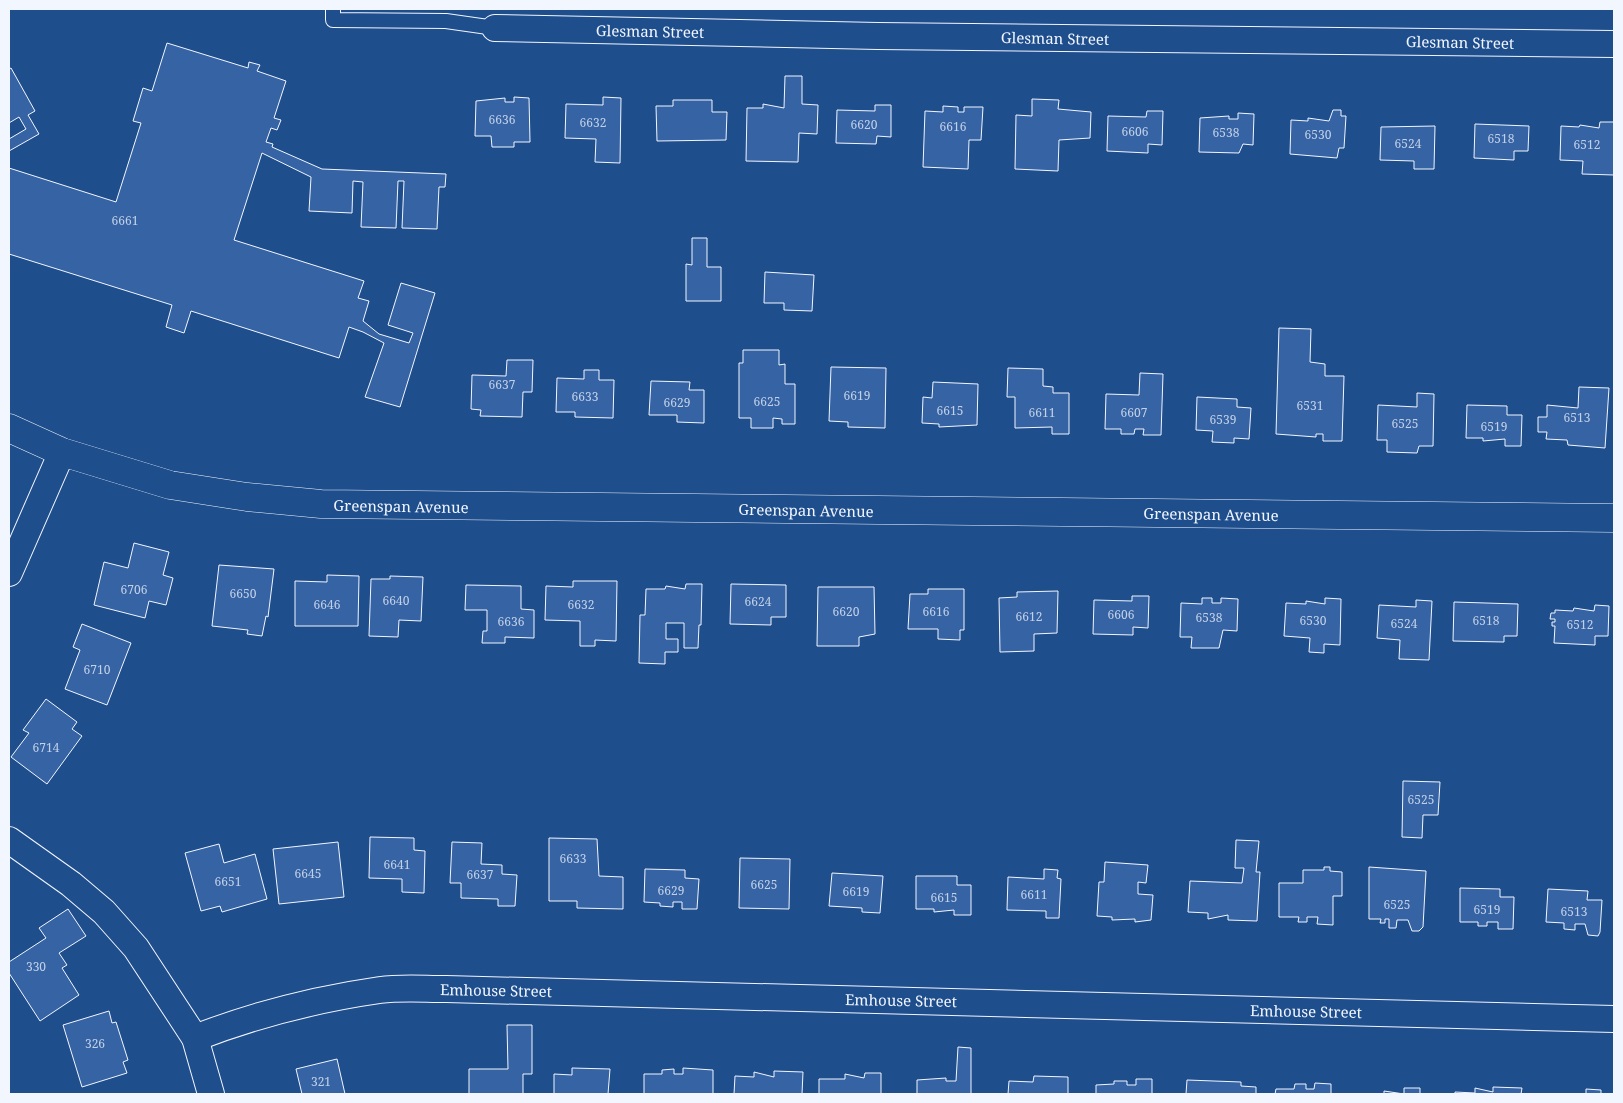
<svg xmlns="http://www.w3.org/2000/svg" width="1623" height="1103" font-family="'Noto Serif',serif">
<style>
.building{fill:#3563a3;stroke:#f2f6ff}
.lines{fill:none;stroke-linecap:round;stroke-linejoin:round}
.lane-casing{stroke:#f2f6ff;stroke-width:16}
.street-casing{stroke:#f2f6ff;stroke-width:28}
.secondary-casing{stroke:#f2f6ff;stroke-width:29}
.lane{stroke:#1f4e8c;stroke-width:14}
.street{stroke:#1f4e8c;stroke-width:26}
.secondary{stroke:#1f4e8c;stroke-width:28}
.labels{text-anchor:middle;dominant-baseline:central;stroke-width:4;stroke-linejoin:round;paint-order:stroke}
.number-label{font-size:12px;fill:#c3d1e8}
.street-label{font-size:15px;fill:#f2f6ff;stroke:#1f4e8c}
</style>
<rect width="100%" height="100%" fill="#1f4e8c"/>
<g class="building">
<path d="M 167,43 L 248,68 L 249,62 L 260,65 L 257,71 L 286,81 L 274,118 L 281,120 L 277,130 L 271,128 L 266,142 L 273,144 L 272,147 L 322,169 L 446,174 L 445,187 L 439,187 L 437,229 L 402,228 L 404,181 L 398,181 L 396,228 L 361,227 L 363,182 L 353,181 L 352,213 L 309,211 L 311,177 L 262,153 L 234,240 L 364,281 L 358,298 L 369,301 L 363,321 L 379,334 L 409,343 L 413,333 L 388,325 L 401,283 L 435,293 L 400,407 L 365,397 L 384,343 L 363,332 L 349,327 L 339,358 L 191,311 L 184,333 L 166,327 L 172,305 L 9,254 L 9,168 L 116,202 L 141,123 L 133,121 L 143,88 L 152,91 Z"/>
<path d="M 11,68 L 35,111 L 28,115 L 39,134 L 9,151 L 9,139 L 26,129 L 19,117 L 9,123 L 9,69 Z"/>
<path d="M 785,76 L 802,76 L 802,104 L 818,105 L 817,134 L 799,133 L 798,162 L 746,161 L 747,108 L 763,108 L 763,104 L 784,108 Z"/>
<path d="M 514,97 L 529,98 L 530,142 L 514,142 L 514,147 L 492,147 L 491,136 L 475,136 L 476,101 L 505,98 L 505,102 L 514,102 Z"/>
<path d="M 603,97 L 621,98 L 620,163 L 595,162 L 596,139 L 565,138 L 566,104 L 603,105 Z"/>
<path d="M 1032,99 L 1059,100 L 1058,109 L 1091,112 L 1090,138 L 1059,140 L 1058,171 L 1015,169 L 1016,115 L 1032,116 Z"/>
<path d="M 673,100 L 712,100 L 712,112 L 727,112 L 726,140 L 657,141 L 656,106 L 673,106 Z"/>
<path d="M 875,105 L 891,105 L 891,137 L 877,136 L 876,144 L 836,143 L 837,110 L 875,111 Z"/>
<path d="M 943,106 L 958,107 L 958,112 L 964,112 L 964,107 L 983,107 L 981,140 L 969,140 L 968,169 L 923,167 L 925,111 L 943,112 Z"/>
<path d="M 1333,110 L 1341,110 L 1341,116 L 1346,116 L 1344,148 L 1339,148 L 1337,158 L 1290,154 L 1291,120 L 1308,121 L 1308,118 L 1329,121 Z"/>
<path d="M 1147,111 L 1163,111 L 1162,145 L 1148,144 L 1148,153 L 1107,151 L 1108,116 L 1146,117 Z"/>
<path d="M 1238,113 L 1254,114 L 1253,145 L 1243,144 L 1239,153 L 1199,152 L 1200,118 L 1229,116 L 1229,119 L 1238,119 Z"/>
<path d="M 1600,122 L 1614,122 L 1614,175 L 1582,174 L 1583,161 L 1560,160 L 1561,126 L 1579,127 L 1580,125 L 1599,128 Z"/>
<path d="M 1475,124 L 1529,126 L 1528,151 L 1514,151 L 1514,160 L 1474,158 Z"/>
<path d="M 1435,126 L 1434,169 L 1414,169 L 1414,161 L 1380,160 L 1381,127 Z"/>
<path d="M 692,238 L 707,238 L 707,267 L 721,267 L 721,301 L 686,301 L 686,264 L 692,265 Z"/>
<path d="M 765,272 L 814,275 L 812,311 L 784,310 L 784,303 L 764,303 Z"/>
<path d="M 1279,328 L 1311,329 L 1310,362 L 1325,364 L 1325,376 L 1344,376 L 1342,441 L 1323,441 L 1323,434 L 1316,434 L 1316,437 L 1276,434 Z"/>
<path d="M 743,350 L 779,350 L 779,365 L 785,364 L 785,384 L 795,384 L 795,424 L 782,424 L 782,419 L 773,418 L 773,428 L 751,428 L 751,418 L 739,418 L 739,363 L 743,363 Z"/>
<path d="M 507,360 L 533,360 L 532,392 L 523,392 L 522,417 L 480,416 L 481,410 L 471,409 L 472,375 L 506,376 Z"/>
<path d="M 831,367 L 886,368 L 885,428 L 848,427 L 848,422 L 829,421 Z"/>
<path d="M 1008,368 L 1043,369 L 1043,386 L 1053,387 L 1053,393 L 1069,393 L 1069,434 L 1052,434 L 1052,427 L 1015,428 L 1015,397 L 1007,397 Z"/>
<path d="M 584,370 L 599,370 L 599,380 L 614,380 L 613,418 L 575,417 L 575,412 L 556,412 L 557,378 L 584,379 Z"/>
<path d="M 1140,373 L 1163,374 L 1161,435 L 1143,435 L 1144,429 L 1135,429 L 1134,434 L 1121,434 L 1121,429 L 1105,429 L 1106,394 L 1139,395 Z"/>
<path d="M 651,381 L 690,382 L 689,390 L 704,390 L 704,423 L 677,422 L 677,415 L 649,415 Z"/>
<path d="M 933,382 L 978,384 L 977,425 L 939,427 L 939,424 L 922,423 L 923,397 L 932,398 Z"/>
<path d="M 1579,387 L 1609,388 L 1605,448 L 1568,445 L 1567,440 L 1546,439 L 1547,432 L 1538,432 L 1538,417 L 1547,417 L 1547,405 L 1578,408 Z"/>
<path d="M 1417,393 L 1434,394 L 1433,446 L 1419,446 L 1417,453 L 1387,452 L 1387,440 L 1377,440 L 1378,405 L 1417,407 Z"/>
<path d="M 1197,397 L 1237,399 L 1237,407 L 1251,408 L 1249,439 L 1234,438 L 1234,443 L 1212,442 L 1213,431 L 1196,430 Z"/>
<path d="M 1467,405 L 1507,406 L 1507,415 L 1522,415 L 1521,446 L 1505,446 L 1505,439 L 1483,441 L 1483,438 L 1466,438 Z"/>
<path d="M 134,543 L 169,552 L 163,575 L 173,578 L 166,605 L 149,601 L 145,618 L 94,605 L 104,562 L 128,568 Z"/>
<path d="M 219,565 L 274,569 L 268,617 L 266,616 L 262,636 L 247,634 L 248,630 L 212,626 Z"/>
<path d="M 327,575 L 359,576 L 358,626 L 295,626 L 295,581 L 327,582 Z"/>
<path d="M 390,576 L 423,577 L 421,621 L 399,620 L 398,637 L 369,636 L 371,579 L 390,579 Z"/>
<path d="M 573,581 L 617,581 L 616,641 L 595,640 L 595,646 L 580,646 L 580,621 L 545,620 L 546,586 L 573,587 Z"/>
<path d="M 686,584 L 702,584 L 701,625 L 699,625 L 698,648 L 684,648 L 684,623 L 666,623 L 666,639 L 678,639 L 678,652 L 665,652 L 665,664 L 639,663 L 640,615 L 645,615 L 646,589 L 665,589 L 666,586 L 685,589 Z"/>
<path d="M 731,584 L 786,585 L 786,617 L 771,617 L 771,625 L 730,624 Z"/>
<path d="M 466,585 L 521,586 L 521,609 L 534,610 L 534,638 L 505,637 L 505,643 L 482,643 L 483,631 L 487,631 L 487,610 L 465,610 Z"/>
<path d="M 818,587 L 874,587 L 875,634 L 859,637 L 859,646 L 817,646 Z"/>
<path d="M 928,589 L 964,589 L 964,630 L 960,630 L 960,640 L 938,639 L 938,629 L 908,629 L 910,594 L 928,594 Z"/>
<path d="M 1058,591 L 1057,633 L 1034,634 L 1034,651 L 1000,652 L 999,598 L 1017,597 L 1017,592 Z"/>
<path d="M 1132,596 L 1149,596 L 1148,628 L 1133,627 L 1133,635 L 1093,634 L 1094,600 L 1132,601 Z"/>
<path d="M 1202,598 L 1212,598 L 1212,603 L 1221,603 L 1221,598 L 1238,599 L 1237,631 L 1223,630 L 1219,648 L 1191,648 L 1192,637 L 1180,637 L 1181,603 L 1202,604 Z"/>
<path d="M 1325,598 L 1341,599 L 1340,645 L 1324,644 L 1324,653 L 1309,652 L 1310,638 L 1284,636 L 1286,603 L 1306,604 L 1306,601 L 1325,604 Z"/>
<path d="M 1416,600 L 1432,601 L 1429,660 L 1399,659 L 1400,640 L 1377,638 L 1379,605 L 1416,607 Z"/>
<path d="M 1454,602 L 1518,604 L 1517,636 L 1504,636 L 1504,642 L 1453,641 Z"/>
<path d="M 1595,605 L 1609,606 L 1608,636 L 1595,636 L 1595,645 L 1554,643 L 1555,626 L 1552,626 L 1552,622 L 1555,622 L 1555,619 L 1550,619 L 1551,613 L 1555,613 L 1555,610 L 1573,611 L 1574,608 L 1594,611 Z"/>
<path d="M 82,624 L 131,643 L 107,705 L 65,689 L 80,650 L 73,647 Z"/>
<path d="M 46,699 L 77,722 L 72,729 L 82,736 L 47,784 L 11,757 L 29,733 L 23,730 Z"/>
<path d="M 1403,781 L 1440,782 L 1438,815 L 1423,815 L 1422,838 L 1402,837 Z"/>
<path d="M 370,837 L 414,838 L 414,850 L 425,851 L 424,893 L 402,892 L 402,879 L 369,878 Z"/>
<path d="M 549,838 L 597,839 L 599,876 L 623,877 L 623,909 L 577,908 L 577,901 L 549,901 Z"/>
<path d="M 1236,840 L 1259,841 L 1256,872 L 1260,872 L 1257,921 L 1228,920 L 1228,915 L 1208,919 L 1208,913 L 1188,912 L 1190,881 L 1242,883 L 1244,868 L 1235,868 Z"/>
<path d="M 338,842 L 344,897 L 279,904 L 273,849 Z"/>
<path d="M 452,842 L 482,843 L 481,864 L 502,865 L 502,874 L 517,875 L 515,906 L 498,906 L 498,899 L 461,898 L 461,883 L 450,883 Z"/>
<path d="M 219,844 L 224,863 L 255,854 L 267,899 L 222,912 L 220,906 L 201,911 L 185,853 Z"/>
<path d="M 740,858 L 790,859 L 789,909 L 739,908 Z"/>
<path d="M 1105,862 L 1148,865 L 1146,883 L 1138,882 L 1138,894 L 1153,895 L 1151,920 L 1135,922 L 1135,919 L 1112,920 L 1112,917 L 1097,916 L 1099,882 L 1104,882 Z"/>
<path d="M 1324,867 L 1330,867 L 1330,871 L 1342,872 L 1342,896 L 1333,896 L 1333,925 L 1317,924 L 1318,917 L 1307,917 L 1307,922 L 1298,922 L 1299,917 L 1279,917 L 1279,883 L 1303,883 L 1303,870 L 1324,870 Z"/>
<path d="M 1369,867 L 1426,871 L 1423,927 L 1419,931 L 1412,931 L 1408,920 L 1397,920 L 1396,928 L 1389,928 L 1389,919 L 1385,919 L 1385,923 L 1380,923 L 1381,919 L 1369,919 Z"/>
<path d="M 645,869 L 685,870 L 685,878 L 699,879 L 697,909 L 682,909 L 682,902 L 673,902 L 673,907 L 660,906 L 660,903 L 644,902 Z"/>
<path d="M 1044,869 L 1058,870 L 1057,878 L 1061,879 L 1059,918 L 1046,918 L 1046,911 L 1007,910 L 1008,877 L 1044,879 Z"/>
<path d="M 832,873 L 883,876 L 880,913 L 862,912 L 862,908 L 829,906 Z"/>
<path d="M 916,876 L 957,876 L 957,885 L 971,885 L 971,915 L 954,915 L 954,910 L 934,912 L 934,909 L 916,909 Z"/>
<path d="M 1460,888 L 1500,889 L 1500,897 L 1514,897 L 1513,929 L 1498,929 L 1498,922 L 1487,922 L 1487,926 L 1478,926 L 1478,922 L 1460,922 Z"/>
<path d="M 1548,889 L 1588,891 L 1587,900 L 1602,900 L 1600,932 L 1598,936 L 1588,935 L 1585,924 L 1575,924 L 1575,930 L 1564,929 L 1564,923 L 1546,922 Z"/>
<path d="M 68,909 L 86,936 L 59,953 L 67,965 L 62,968 L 79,995 L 40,1021 L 9,973 L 9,962 L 46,938 L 39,928 Z"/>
<path d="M 109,1011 L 112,1023 L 116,1022 L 128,1060 L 123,1062 L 127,1073 L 82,1087 L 63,1025 Z"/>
<path d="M 507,1025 L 532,1025 L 532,1074 L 523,1074 L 523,1094 L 469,1094 L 469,1069 L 508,1069 Z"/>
<path d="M 958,1047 L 971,1048 L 971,1094 L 917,1094 L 917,1080 L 946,1078 L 946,1081 L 956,1081 Z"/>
<path d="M 337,1059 L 345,1094 L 302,1094 L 296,1069 Z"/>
<path d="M 572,1068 L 610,1069 L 608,1094 L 554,1094 L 554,1074 L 572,1075 Z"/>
<path d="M 683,1068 L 713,1070 L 713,1094 L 644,1094 L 644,1074 L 662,1074 L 662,1070 L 674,1069 L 674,1074 L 683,1074 Z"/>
<path d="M 774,1071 L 803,1072 L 802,1094 L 734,1094 L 735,1076 L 754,1077 L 754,1072 L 774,1077 Z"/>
<path d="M 865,1073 L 881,1073 L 881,1094 L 819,1094 L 819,1079 L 845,1079 L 845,1074 L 864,1078 Z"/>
<path d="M 1034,1076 L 1068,1077 L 1068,1094 L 1008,1094 L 1009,1081 L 1033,1082 Z"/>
<path d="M 1136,1079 L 1152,1079 L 1152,1094 L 1096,1094 L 1096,1085 L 1114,1084 L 1114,1081 L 1127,1081 L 1127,1085 L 1136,1085 Z"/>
<path d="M 1187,1080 L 1241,1082 L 1241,1086 L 1256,1087 L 1256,1094 L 1186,1094 Z"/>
<path d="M 1315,1083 L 1331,1084 L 1331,1094 L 1275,1094 L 1276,1089 L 1294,1089 L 1295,1084 L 1306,1084 L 1306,1089 L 1314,1089 Z"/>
<path d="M 1493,1087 L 1522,1088 L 1521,1094 L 1455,1094 L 1455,1092 L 1475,1093 L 1475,1088 L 1493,1092 Z"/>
<path d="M 1404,1088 L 1420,1088 L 1420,1094 L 1384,1094 L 1384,1091 L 1404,1094 Z"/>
<path d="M 1586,1089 L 1601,1090 L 1601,1094 L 1586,1094 Z"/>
</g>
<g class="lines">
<defs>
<path id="lane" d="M 333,9 L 333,20 L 446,21 L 495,28"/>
<g id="street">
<path d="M 495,28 L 878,36 L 1614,44"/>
<path d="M 9,573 L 62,452"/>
<path d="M 9,840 L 71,884 L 104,912 L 136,948 L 195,1038 L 211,1094"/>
<path d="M 195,1038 C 254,1015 317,999 380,990 C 401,987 424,989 446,989 L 1614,1019"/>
</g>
<path id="secondary" d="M 9,428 L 62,452 L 170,485 L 247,497 L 321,504 L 1614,518"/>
</defs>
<use href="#lane" class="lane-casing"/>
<use href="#street" class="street-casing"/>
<use href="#secondary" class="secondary-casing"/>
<use href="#lane" class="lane"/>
<use href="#street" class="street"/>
<use href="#secondary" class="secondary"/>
</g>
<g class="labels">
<g class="number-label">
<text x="502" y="119">6636</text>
<text x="593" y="122">6632</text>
<text x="864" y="124">6620</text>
<text x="953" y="126">6616</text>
<text x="1135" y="131">6606</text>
<text x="1226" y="132">6538</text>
<text x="1318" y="134">6530</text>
<text x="1501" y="138">6518</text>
<text x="1408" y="143">6524</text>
<text x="1587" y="144">6512</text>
<text x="125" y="220">6661</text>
<text x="502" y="384">6637</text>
<text x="857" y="395">6619</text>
<text x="585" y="396">6633</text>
<text x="767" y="401">6625</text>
<text x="677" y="402">6629</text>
<text x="1310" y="405">6531</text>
<text x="950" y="410">6615</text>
<text x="1042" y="412">6611</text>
<text x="1134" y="412">6607</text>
<text x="1577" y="417">6513</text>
<text x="1223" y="419">6539</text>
<text x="1405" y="423">6525</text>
<text x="1494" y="426">6519</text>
<text x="134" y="589">6706</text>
<text x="243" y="593">6650</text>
<text x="396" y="600">6640</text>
<text x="758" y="601">6624</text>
<text x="327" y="604">6646</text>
<text x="581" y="604">6632</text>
<text x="846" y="611">6620</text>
<text x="936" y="611">6616</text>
<text x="1121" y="614">6606</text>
<text x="1029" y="616">6612</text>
<text x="1209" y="617">6538</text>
<text x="1313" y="620">6530</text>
<text x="1486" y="620">6518</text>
<text x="511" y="621">6636</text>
<text x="1404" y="623">6524</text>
<text x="1580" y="624">6512</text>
<text x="97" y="669">6710</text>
<text x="46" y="747">6714</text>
<text x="1421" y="799">6525</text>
<text x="573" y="858">6633</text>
<text x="397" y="864">6641</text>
<text x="308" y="873">6645</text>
<text x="480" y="874">6637</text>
<text x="228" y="881">6651</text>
<text x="764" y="884">6625</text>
<text x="671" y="890">6629</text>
<text x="856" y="891">6619</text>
<text x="1034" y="894">6611</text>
<text x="944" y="897">6615</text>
<text x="1397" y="904">6525</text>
<text x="1487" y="909">6519</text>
<text x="1574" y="911">6513</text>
<text x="36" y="966">330</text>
<text x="95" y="1043">326</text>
<text x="321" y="1081">321</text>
</g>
<g class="street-label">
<text transform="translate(650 31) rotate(1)">Glesman Street</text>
<text transform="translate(1055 38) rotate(1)">Glesman Street</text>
<text transform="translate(1460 42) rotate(1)">Glesman Street</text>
<text transform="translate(401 506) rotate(1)">Greenspan Avenue</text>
<text transform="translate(806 510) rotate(1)">Greenspan Avenue</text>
<text transform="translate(1211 514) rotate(1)">Greenspan Avenue</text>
<text transform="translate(496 990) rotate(1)">Emhouse Street</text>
<text transform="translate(901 1000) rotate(1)">Emhouse Street</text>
<text transform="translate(1306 1011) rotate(1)">Emhouse Street</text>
</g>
</g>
<rect width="1623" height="1103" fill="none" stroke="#f2f6ff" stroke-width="20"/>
</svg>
